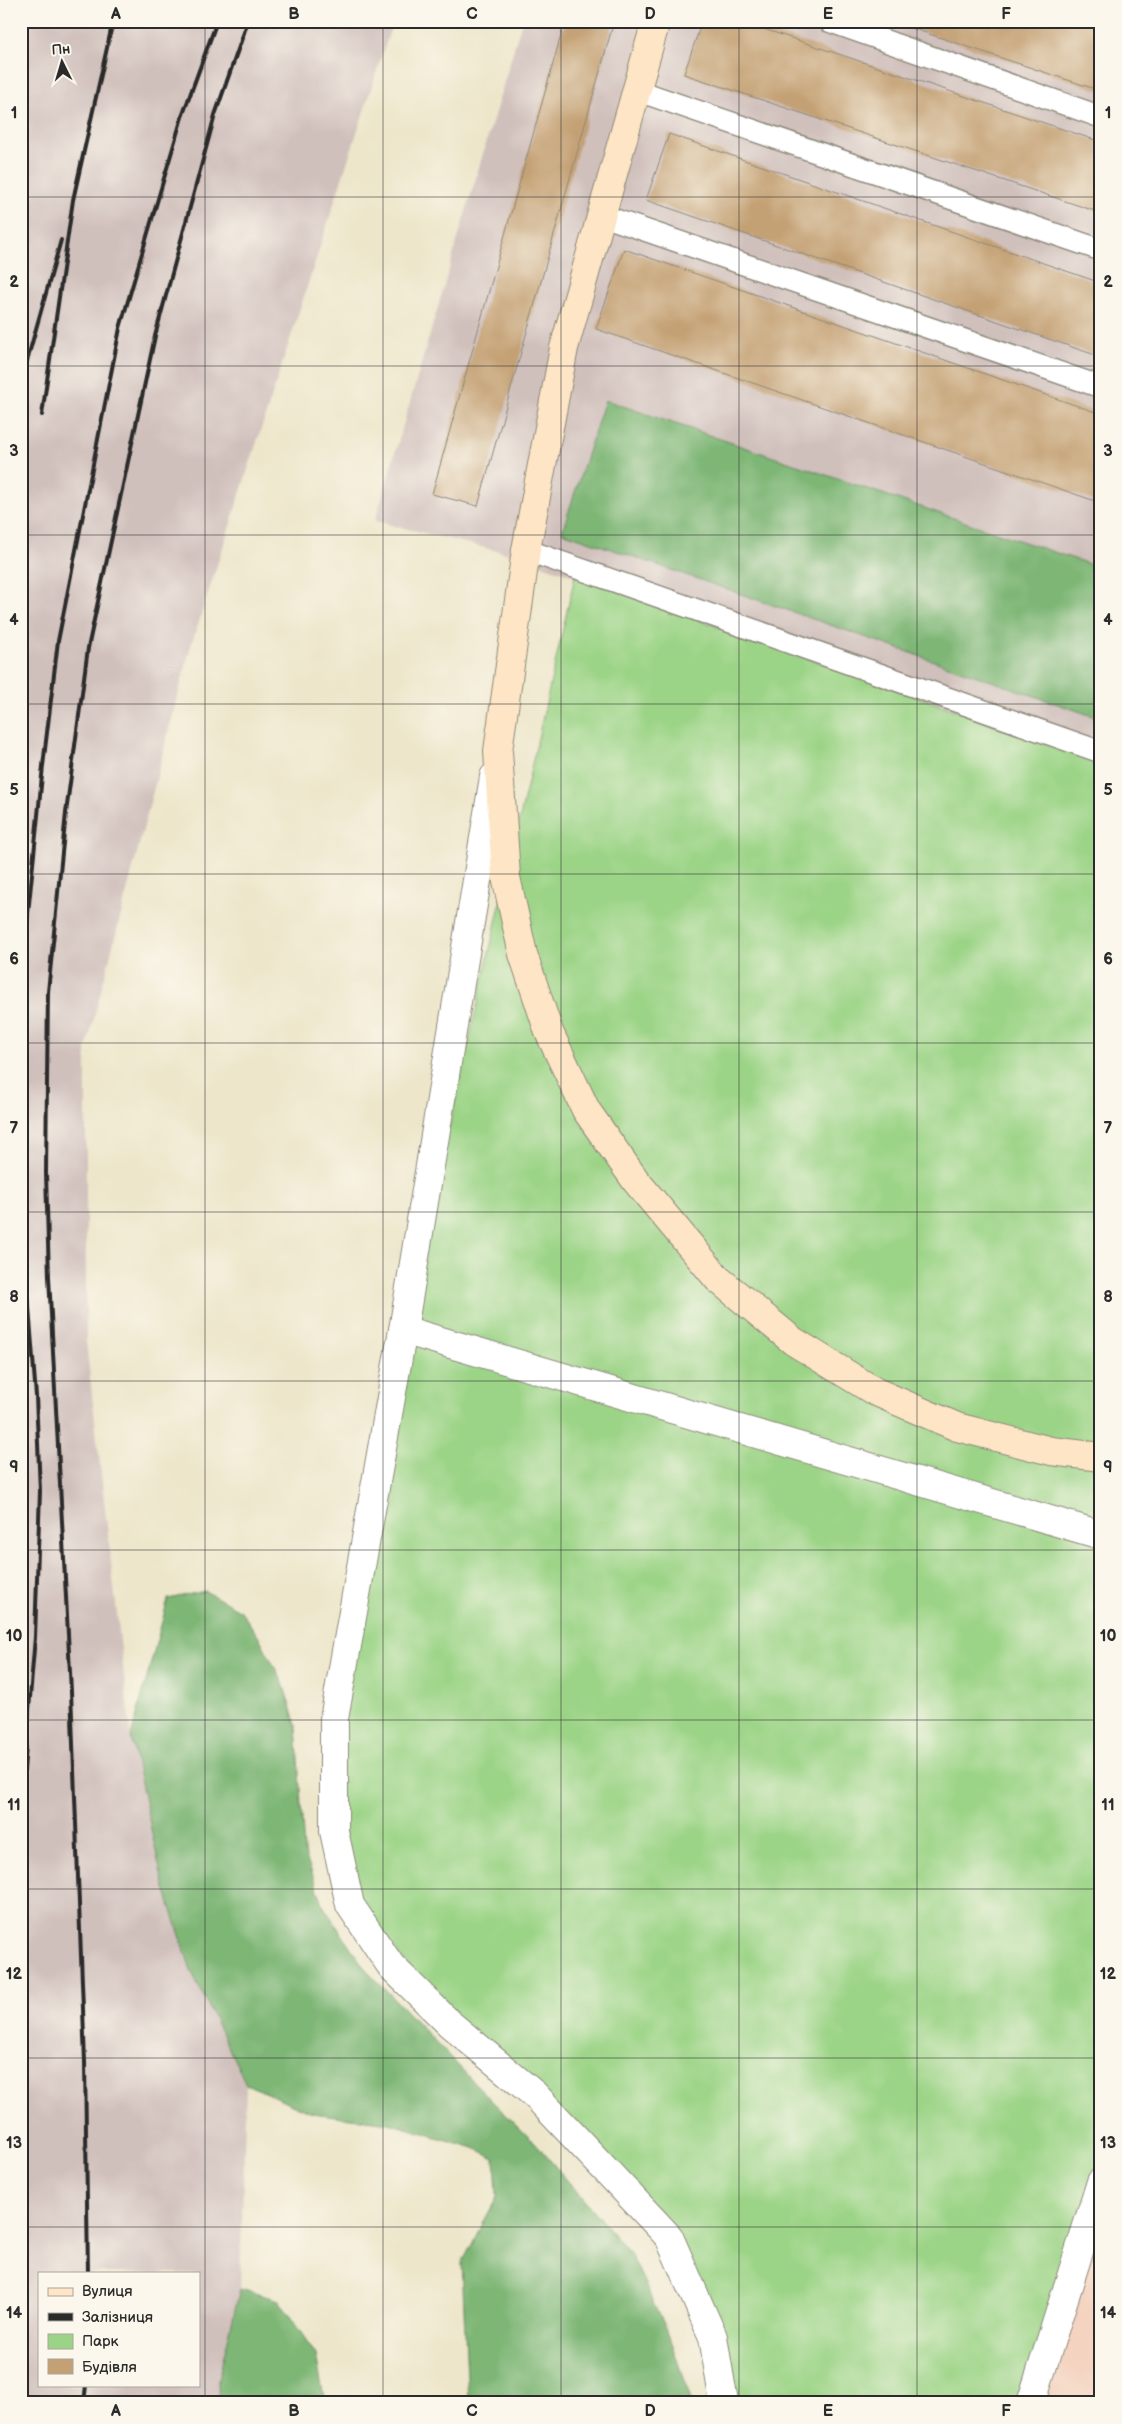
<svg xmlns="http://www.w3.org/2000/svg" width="1122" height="2424" font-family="'Balsamiq Sans',sans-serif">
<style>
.built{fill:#f4d3c0}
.industrial{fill:#d0c0bc;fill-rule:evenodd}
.green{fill:#9cd487;stroke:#648059}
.forest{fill:#7db674;stroke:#547050}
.building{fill:#c4a175}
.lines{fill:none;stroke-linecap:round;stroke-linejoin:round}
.lane-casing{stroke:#8c887a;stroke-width:24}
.street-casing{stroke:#8c887a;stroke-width:30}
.secondary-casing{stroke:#8c887a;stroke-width:30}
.lane{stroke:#fff;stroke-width:21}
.street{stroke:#fff;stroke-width:28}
.secondary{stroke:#fde5c5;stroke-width:28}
.rail{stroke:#2b2b2b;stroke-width:4}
.grid{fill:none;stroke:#2b2b2b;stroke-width:1;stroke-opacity:0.55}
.neatline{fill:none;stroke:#2b2b2b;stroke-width:2}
.grid-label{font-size:16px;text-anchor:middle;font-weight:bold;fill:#2b2b2b}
</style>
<rect width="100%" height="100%" fill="#fbf7ec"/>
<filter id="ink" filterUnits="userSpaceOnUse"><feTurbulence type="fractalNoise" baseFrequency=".02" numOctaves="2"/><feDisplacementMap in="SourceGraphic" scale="10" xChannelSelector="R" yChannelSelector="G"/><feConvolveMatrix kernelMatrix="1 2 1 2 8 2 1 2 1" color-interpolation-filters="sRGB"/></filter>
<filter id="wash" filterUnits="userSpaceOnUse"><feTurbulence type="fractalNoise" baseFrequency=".0096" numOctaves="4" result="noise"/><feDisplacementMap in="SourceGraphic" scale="20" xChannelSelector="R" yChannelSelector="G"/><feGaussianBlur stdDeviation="1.12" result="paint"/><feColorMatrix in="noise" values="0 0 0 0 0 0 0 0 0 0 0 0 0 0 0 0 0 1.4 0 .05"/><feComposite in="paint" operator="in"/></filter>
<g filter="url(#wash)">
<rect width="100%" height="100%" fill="#ede6ca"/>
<path class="built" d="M 1081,2242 L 1101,2248 L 1101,2403 L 1031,2403 Z"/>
<g class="industrial">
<path d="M 21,21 L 393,21 L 190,649 L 86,1049 L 86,1342 L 131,1737 L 162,1879 L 191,1970 L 246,2084 L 240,2289 L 218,2380 L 219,2403 L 21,2403 ZM 39,2273 L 199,2273 L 199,2385 L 39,2385 Z"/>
<path d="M 522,21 L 1101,21 L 1101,762 L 575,576 L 502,552 L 375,521 Z"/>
</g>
<path class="green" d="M 575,576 L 1101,762 L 1101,2182 L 1031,2403 L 724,2403 L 669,2237 L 350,1905 L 334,1719 L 403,1330 Z"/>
<g class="forest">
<path d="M 605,400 L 1101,568 L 1101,719 L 562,532 Z"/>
<path d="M 205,1591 L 241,1611 L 260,1639 L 283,1683 L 296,1725 L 304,1851 L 324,1907 L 363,1966 L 492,2101 L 538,2146 L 631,2255 L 666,2328 L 692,2403 L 468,2403 L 462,2263 L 497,2197 L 495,2158 L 474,2148 L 389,2123 L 312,2113 L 246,2084 L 191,1970 L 162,1879 L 131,1737 L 168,1599 Z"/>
<path d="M 240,2289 L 279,2300 L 316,2355 L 325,2403 L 219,2403 L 218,2380 Z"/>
</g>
<g id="blocks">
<g class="building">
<path d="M 565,21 L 614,21 L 478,506 L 432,494 Z"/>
<path d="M 702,21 L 740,21 L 1101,142 L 1101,213 L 684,74 Z"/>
<path d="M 893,21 L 1101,21 L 1101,91 L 893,22 Z"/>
<path d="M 669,134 L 1101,283 L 1101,357 L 646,200 Z"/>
<path d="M 624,249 L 1101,414 L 1101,503 L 596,329 Z"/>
</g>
</g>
</g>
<g filter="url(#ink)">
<use href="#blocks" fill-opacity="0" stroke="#8c887a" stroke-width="1"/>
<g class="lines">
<defs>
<g id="lane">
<path d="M 829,21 L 1101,117"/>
<path d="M 636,90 L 1101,250"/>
<path d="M 601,215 L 1101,387"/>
<path d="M 526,550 L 1101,752"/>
</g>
<g id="street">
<path d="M 494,777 L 403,1330 L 334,1719 L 334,1831 L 350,1905 L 391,1966 L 450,2024 L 535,2095 L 669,2237 L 713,2337 L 724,2403"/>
<path d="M 403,1330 L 1101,1535"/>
<path d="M 1031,2403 L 1101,2182"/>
</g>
<path id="secondary" d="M 656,21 L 564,348 L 526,550 L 498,751 L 506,877 L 523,954 L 549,1032 L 586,1110 L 636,1181 L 718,1279 L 793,1341 L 874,1391 L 957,1427 L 1051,1451 L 1101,1457"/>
</defs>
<use href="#lane" class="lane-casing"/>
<use href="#street" class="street-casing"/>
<use href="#secondary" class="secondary-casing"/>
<use href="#lane" class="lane"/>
<use href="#street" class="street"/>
<use href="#secondary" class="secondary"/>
<g class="rail">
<path d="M 21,382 L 61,240"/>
<path d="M 42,415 L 73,200 L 113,21"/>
<path d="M 21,982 L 43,766 L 58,641 L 120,328 L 182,117 L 217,21"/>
<path d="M 21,1207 L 36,1396 L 40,1491 L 35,1637 L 21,1806"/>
<path d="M 88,2273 L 85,2062 L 71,1691 L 49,1277 L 46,1173 L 48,992 L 66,813 L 88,648 L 155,336 L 215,115 L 248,21"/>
<path d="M 84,2403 L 86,2385"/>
</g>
</g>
</g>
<path class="grid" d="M 205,21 L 205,2403M 383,21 L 383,2403M 561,21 L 561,2403M 739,21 L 739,2403M 917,21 L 917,2403M 21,197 L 1101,197M 21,366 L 1101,366M 21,535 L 1101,535M 21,704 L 1101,704M 21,874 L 1101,874M 21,1043 L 1101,1043M 21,1212 L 1101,1212M 21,1381 L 1101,1381M 21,1550 L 1101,1550M 21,1720 L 1101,1720M 21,1889 L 1101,1889M 21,2058 L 1101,2058M 21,2227 L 1101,2227"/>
<rect width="1122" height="2424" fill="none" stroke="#fbf7ec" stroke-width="55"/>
<rect x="38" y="2272" width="162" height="115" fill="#fbf7ec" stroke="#a8a59f"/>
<rect x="48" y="2288" width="25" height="8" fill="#fde5c5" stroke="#a8a59f"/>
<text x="82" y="2296" font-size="15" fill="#2b2b2b">Вулиця</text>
<rect x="48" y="2313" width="25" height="8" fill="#2b2b2b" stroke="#a8a59f"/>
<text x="82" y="2322" font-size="15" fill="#2b2b2b">Залізниця</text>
<rect x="48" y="2334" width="25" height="15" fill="#9cd487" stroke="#a8a59f"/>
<text x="82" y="2346" font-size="15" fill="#2b2b2b">Парк</text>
<rect x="48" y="2359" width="25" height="15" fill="#c4a175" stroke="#a8a59f"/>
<text x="82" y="2372" font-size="15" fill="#2b2b2b">Будівля</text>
<g transform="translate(62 62) rotate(355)" stroke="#fbf7ec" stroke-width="4" paint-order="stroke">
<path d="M0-4L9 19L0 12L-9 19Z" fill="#2b2b2b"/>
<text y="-8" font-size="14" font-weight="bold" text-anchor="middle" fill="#2b2b2b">Пн</text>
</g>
<rect x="28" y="28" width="1066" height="2368" class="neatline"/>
<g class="grid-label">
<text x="116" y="19">A</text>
<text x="294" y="19">B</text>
<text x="472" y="19">C</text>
<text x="650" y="19">D</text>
<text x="828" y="19">E</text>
<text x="1006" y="19">F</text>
<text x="14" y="118">1</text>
<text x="1108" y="118">1</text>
<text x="14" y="287">2</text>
<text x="1108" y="287">2</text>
<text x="14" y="456">3</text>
<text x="1108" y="456">3</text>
<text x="14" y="625">4</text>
<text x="1108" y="625">4</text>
<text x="14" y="795">5</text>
<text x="1108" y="795">5</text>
<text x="14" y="964">6</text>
<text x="1108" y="964">6</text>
<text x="14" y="1133">7</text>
<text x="1108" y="1133">7</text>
<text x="14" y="1302">8</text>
<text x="1108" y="1302">8</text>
<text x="14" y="1472">9</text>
<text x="1108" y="1472">9</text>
<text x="14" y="1641">10</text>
<text x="1108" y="1641">10</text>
<text x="14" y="1810">11</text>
<text x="1108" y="1810">11</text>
<text x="14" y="1979">12</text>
<text x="1108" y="1979">12</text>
<text x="14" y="2148">13</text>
<text x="1108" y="2148">13</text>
<text x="14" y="2318">14</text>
<text x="1108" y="2318">14</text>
<text x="116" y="2416">A</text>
<text x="294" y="2416">B</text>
<text x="472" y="2416">C</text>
<text x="650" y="2416">D</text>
<text x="828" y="2416">E</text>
<text x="1006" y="2416">F</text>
</g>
</svg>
